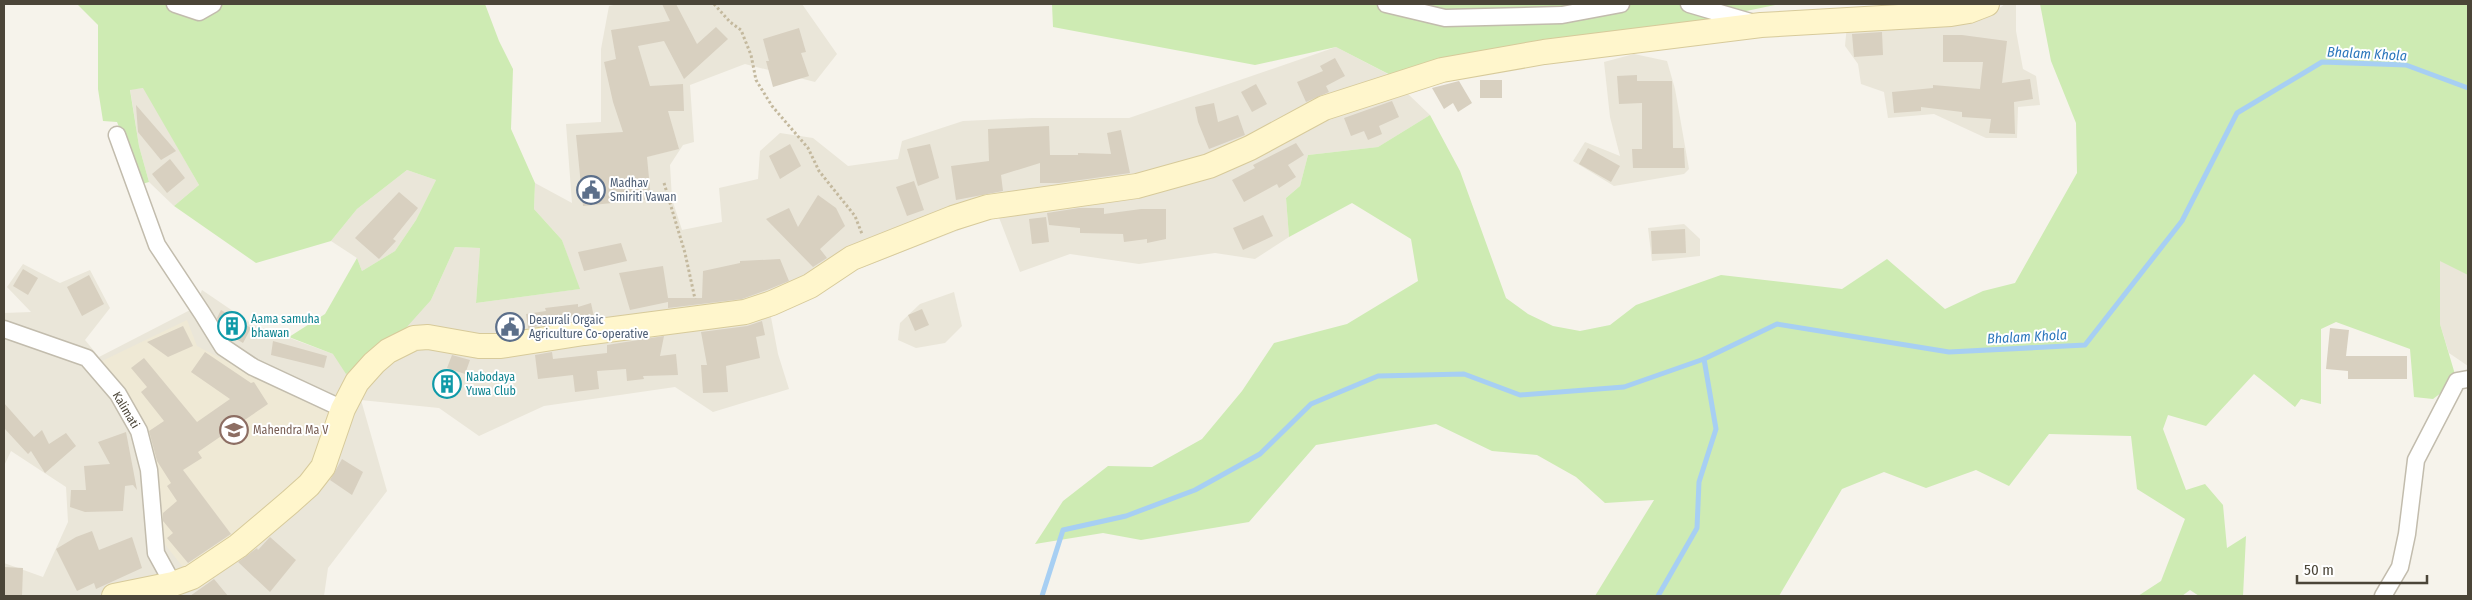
<svg xmlns="http://www.w3.org/2000/svg" width="2472" height="600" font-family="'Fira Sans Condensed',sans-serif">
<style>
.residential{fill:#eae6d9}
.education{fill:#efe9d5}
.green{fill:#ceebb3}
.lines{fill:none;stroke-linecap:round;stroke-linejoin:round}
.stream{stroke:#a7cff3;stroke-width:5}
.building{fill:#d8d0c0}
.minor-casing{stroke:#c2bcad;stroke-width:19}
.secondary-casing{stroke:#d7ca9a;stroke-width:26}
.path{stroke:#c4b99e;stroke-width:3;stroke-dasharray:2.5 2.5;stroke-linecap:butt}
.minor{stroke:#fff;stroke-width:16}
.secondary{stroke:#fff6cc;stroke-width:24}
.labels{text-anchor:middle;dominant-baseline:central;stroke-width:4;stroke-linejoin:round;paint-order:stroke}
.service-label{font-size:12px;fill:#4e5e75;stroke:#fff;text-anchor:start}
.culture-label{font-size:12px;fill:#0d838f;stroke:#fff;text-anchor:start}
.street-label{font-size:12px;fill:#4b4538;stroke:#fff}
.education-label{font-size:12px;fill:#785e54;stroke:#fff;text-anchor:start}
.water-label{font-size:14px;font-style:italic;fill:#2c77bc;stroke:#fff}
</style>
<rect width="100%" height="100%" fill="#f6f3eb"/>
<g class="residential">
<path d="M 618,4 L 802,4 L 837,54 L 815,82 L 745,64 L 690,85 L 694,142 L 683,145 L 670,165 L 672,199 L 682,230 L 722,222 L 719,188 L 758,179 L 760,151 L 780,133 L 813,138 L 848,166 L 898,159 L 902,141 L 963,121 L 1032,118 L 1129,118 L 1336,47 L 1386,73 L 1430,115 L 1378,147 L 1308,155 L 1300,186 L 1286,198 L 1289,237 L 1255,259 L 1215,253 L 1139,264 L 1070,254 L 1020,272 L 998,215 L 851,272 L 770,312 L 778,354 L 789,389 L 713,412 L 675,387 L 544,406 L 479,436 L 439,408 L 361,400 L 387,491 L 328,568 L 324,596 L 4,596 L 4,563 L 43,577 L 68,522 L 66,487 L 11,451 L 4,466 L 4,313 L 31,312 L 7,287 L 23,264 L 60,283 L 90,270 L 110,308 L 85,340 L 99,357 L 194,308 L 202,290 L 252,324 L 333,354 L 431,300 L 455,247 L 480,248 L 476,303 L 579,289 L 562,240 L 534,209 L 535,183 L 572,203 L 566,124 L 601,122 L 601,49 L 609,6 Z"/>
<path d="M 2005,4 L 2016,4 L 2016,31 L 2023,69 L 2036,76 L 2040,105 L 2018,107 L 2017,138 L 1986,138 L 1934,114 L 1888,118 L 1884,92 L 1861,84 L 1858,64 L 1845,46 L 1847,25 L 1954,24 L 1984,19 Z"/>
<path d="M 1634,54 L 1667,61 L 1675,89 L 1689,169 L 1684,174 L 1614,186 L 1573,161 L 1585,142 L 1620,156 L 1610,117 L 1604,62 Z"/>
<path d="M 144,88 L 199,185 L 174,206 L 149,182 L 139,146 L 130,89 Z"/>
<path d="M 407,170 L 436,180 L 416,220 L 395,251 L 362,271 L 357,258 L 331,241 L 357,209 Z"/>
<path d="M 1684,224 L 1700,239 L 1700,256 L 1652,261 L 1648,228 Z"/>
<path d="M 2440,260 L 2468,273 L 2468,366 L 2449,353 L 2440,324 Z"/>
<path d="M 954,292 L 962,326 L 945,343 L 916,348 L 898,340 L 900,323 L 920,304 Z"/>
</g>
<path class="education" d="M 187,320 L 197,346 L 220,358 L 335,409 L 311,471 L 190,576 L 160,538 L 150,450 L 100,362 Z"/>
<g class="green">
<path d="M 77,4 L 485,4 L 499,41 L 513,69 L 511,129 L 535,183 L 534,209 L 562,240 L 580,289 L 476,303 L 480,248 L 455,247 L 431,300 L 397,338 L 346,374 L 333,354 L 289,337 L 325,314 L 357,258 L 362,271 L 395,251 L 416,220 L 436,180 L 407,170 L 357,209 L 331,241 L 256,263 L 174,206 L 199,185 L 143,88 L 130,90 L 139,146 L 149,182 L 142,184 L 117,122 L 103,121 L 98,89 L 98,25 Z"/>
<path d="M 1052,4 L 1780,4 L 1404,82 L 1336,47 L 1255,65 L 1053,27 Z"/>
<path d="M 2040,4 L 2468,4 L 2468,275 L 2440,261 L 2440,324 L 2457,381 L 2433,399 L 2414,397 L 2410,349 L 2336,322 L 2321,329 L 2321,404 L 2301,399 L 2295,407 L 2254,374 L 2206,426 L 2168,415 L 2163,429 L 2186,490 L 2205,484 L 2223,505 L 2227,548 L 2246,536 L 2243,596 L 2199,596 L 2190,590 L 2182,596 L 2138,596 L 2161,581 L 2185,519 L 2137,489 L 2131,436 L 2049,434 L 2009,486 L 1976,470 L 1926,488 L 1884,472 L 1842,489 L 1779,596 L 1595,596 L 1654,500 L 1605,503 L 1576,477 L 1537,455 L 1492,451 L 1436,424 L 1316,445 L 1249,522 L 1141,540 L 1103,533 L 1035,544 L 1063,501 L 1108,466 L 1152,467 L 1202,439 L 1242,391 L 1274,343 L 1347,324 L 1418,281 L 1411,239 L 1352,203 L 1289,237 L 1286,198 L 1300,186 L 1308,155 L 1378,147 L 1430,115 L 1460,171 L 1506,298 L 1528,314 L 1553,326 L 1580,331 L 1610,325 L 1636,305 L 1721,275 L 1842,289 L 1887,259 L 1945,309 L 1983,291 L 2015,283 L 2077,173 L 2076,123 L 2051,61 Z"/>
</g>
<g class="lines">
<g class="stream">
<path d="M 1042,596 L 1063,530 L 1126,516 L 1195,490 L 1260,454 L 1311,404 L 1378,376 L 1464,374 L 1520,395 L 1624,387 L 1704,359"/>
<path d="M 1658,596 L 1697,528 L 1699,482 L 1716,429 L 1704,359 L 1777,324 L 1949,352 L 2085,345 L 2182,221 L 2237,113 L 2322,62 L 2406,65 L 2468,88"/>
</g>
</g>
<g class="building">
<path d="M 662,4 L 676,4 L 697,44 L 716,27 L 728,39 L 684,79 L 664,41 L 638,46 L 650,86 L 683,84 L 684,111 L 668,111 L 679,149 L 647,157 L 651,199 L 583,206 L 576,135 L 623,132 L 613,102 L 604,62 L 616,59 L 611,30 L 670,21 Z"/>
<path d="M 799,28 L 806,52 L 801,53 L 809,76 L 773,87 L 766,61 L 769,61 L 763,39 Z"/>
<path d="M 1882,32 L 1883,55 L 1854,57 L 1852,34 Z"/>
<path d="M 1943,35 L 1962,35 L 2007,41 L 2002,83 L 2030,79 L 2033,99 L 2014,102 L 2015,134 L 1989,133 L 1991,119 L 1962,117 L 1962,112 L 1921,107 L 1921,111 L 1894,113 L 1892,92 L 1933,88 L 1933,85 L 1980,89 L 1983,62 L 1943,62 Z"/>
<path d="M 1335,58 L 1345,76 L 1326,86 L 1329,92 L 1306,102 L 1297,82 L 1323,71 L 1320,66 Z"/>
<path d="M 1637,75 L 1637,81 L 1672,81 L 1673,148 L 1684,148 L 1685,168 L 1633,168 L 1632,149 L 1642,149 L 1642,103 L 1619,104 L 1617,76 Z"/>
<rect x="1480" y="80" width="22" height="18"/>
<path d="M 1459,81 L 1472,103 L 1458,112 L 1453,103 L 1444,109 L 1432,88 Z"/>
<path d="M 1256,84 L 1267,104 L 1252,112 L 1241,92 Z"/>
<path d="M 1392,101 L 1399,117 L 1379,126 L 1382,134 L 1368,140 L 1364,131 L 1351,136 L 1344,118 Z"/>
<path d="M 1214,103 L 1218,122 L 1238,115 L 1245,135 L 1209,149 L 1198,122 L 1195,107 Z"/>
<path d="M 136,105 L 176,151 L 161,160 L 138,132 Z"/>
<path d="M 1049,126 L 1050,155 L 1078,155 L 1078,153 L 1111,154 L 1107,133 L 1121,130 L 1130,173 L 1059,183 L 1040,183 L 1040,163 L 1001,175 L 1003,191 L 956,200 L 951,166 L 989,161 L 988,129 Z"/>
<path d="M 1296,143 L 1304,155 L 1288,165 L 1296,177 L 1279,188 L 1277,184 L 1244,202 L 1232,180 L 1255,168 L 1253,165 Z"/>
<path d="M 790,144 L 801,166 L 780,179 L 769,156 Z"/>
<path d="M 930,144 L 939,178 L 918,186 L 907,149 Z"/>
<path d="M 1588,148 L 1620,166 L 1611,182 L 1579,164 Z"/>
<path d="M 170,159 L 185,178 L 167,193 L 152,174 Z"/>
<path d="M 914,181 L 924,210 L 907,216 L 896,187 Z"/>
<path d="M 399,192 L 418,208 L 393,239 L 396,241 L 379,259 L 355,238 Z"/>
<path d="M 818,195 L 836,208 L 845,226 L 820,249 L 827,258 L 813,267 L 766,219 L 789,208 L 798,227 Z"/>
<path d="M 1079,208 L 1104,208 L 1104,214 L 1141,209 L 1166,209 L 1166,239 L 1147,243 L 1147,239 L 1124,242 L 1123,234 L 1080,233 L 1080,228 L 1049,225 L 1047,213 Z"/>
<path d="M 1263,215 L 1273,236 L 1243,250 L 1233,228 Z"/>
<path d="M 1046,217 L 1049,242 L 1032,244 L 1029,219 Z"/>
<path d="M 1685,229 L 1686,253 L 1652,254 L 1651,231 Z"/>
<path d="M 621,243 L 627,261 L 584,271 L 578,252 Z"/>
<path d="M 780,259 L 789,281 L 767,290 L 742,299 L 668,308 L 668,302 L 630,310 L 619,273 L 663,266 L 668,298 L 702,298 L 703,271 L 740,263 L 740,261 Z"/>
<path d="M 23,269 L 38,278 L 28,295 L 13,286 Z"/>
<path d="M 89,275 L 104,304 L 82,316 L 67,287 Z"/>
<path d="M 591,303 L 594,317 L 528,328 L 526,314 L 546,311 L 545,308 L 578,304 L 578,307 Z"/>
<path d="M 922,309 L 929,325 L 915,331 L 908,315 Z"/>
<path d="M 221,310 L 251,328 L 243,343 L 226,333 L 217,318 Z"/>
<path d="M 762,321 L 765,335 L 756,337 L 760,358 L 726,366 L 728,392 L 703,393 L 701,365 L 707,365 L 701,332 L 747,326 Z"/>
<path d="M 183,326 L 193,346 L 168,357 L 147,342 Z"/>
<path d="M 2330,328 L 2349,330 L 2346,356 L 2407,356 L 2407,379 L 2348,379 L 2348,371 L 2326,369 Z"/>
<path d="M 664,336 L 660,356 L 676,354 L 678,375 L 643,376 L 644,379 L 627,381 L 626,369 L 597,371 L 599,389 L 575,392 L 573,375 L 538,379 L 535,355 L 552,352 L 553,359 L 607,353 L 607,345 Z"/>
<path d="M 273,341 L 327,356 L 324,368 L 271,355 Z"/>
<path d="M 205,352 L 251,383 L 254,382 L 268,404 L 198,452 L 202,458 L 183,470 L 231,534 L 188,563 L 167,538 L 173,533 L 163,521 L 163,513 L 177,501 L 167,486 L 171,483 L 157,461 L 149,431 L 164,421 L 141,392 L 147,387 L 131,368 L 144,358 L 197,422 L 230,399 L 191,372 Z"/>
<path d="M 452,355 L 470,360 L 465,374 L 447,368 Z"/>
<path d="M 442,373 L 456,376 L 452,395 L 438,392 Z"/>
<path d="M 4,403 L 34,437 L 42,430 L 49,444 L 66,433 L 76,446 L 45,473 L 31,451 L 28,454 L 4,428 Z"/>
<path d="M 126,432 L 137,490 L 133,485 L 125,486 L 123,511 L 85,512 L 70,507 L 71,490 L 86,490 L 84,466 L 110,464 L 98,442 Z"/>
<path d="M 342,459 L 363,472 L 352,495 L 330,480 Z"/>
<path d="M 92,531 L 99,550 L 132,537 L 142,568 L 96,589 L 94,583 L 77,591 L 56,549 L 76,537 Z"/>
<path d="M 270,537 L 296,560 L 270,592 L 238,562 L 257,548 L 258,550 Z"/>
<path d="M 4,567 L 23,568 L 22,596 L 4,596 Z"/>
<path d="M 214,579 L 228,596 L 190,596 L 207,584 Z"/>
</g>
<g class="lines">
<defs>
<g id="minor">
<path d="M 175,4 L 199,12 L 213,4"/>
<path d="M 1386,4 L 1445,18 L 1562,15 L 1621,4"/>
<path d="M 1689,4 L 1754,23"/>
<path d="M 117,135 L 157,245 L 202,313 L 223,347 L 253,367 L 343,409"/>
<path d="M 4,329 L 87,358 L 118,394 L 139,431 L 149,470 L 156,553 L 173,584"/>
<path d="M 2383,596 L 2400,567 L 2407,534 L 2416,460 L 2457,381 L 2468,379"/>
</g>
<path id="secondary" d="M 114,596 L 173,584 L 192,577 L 238,546 L 290,502 L 309,485 L 323,467 L 343,409 L 357,382 L 374,363 L 388,351 L 414,338 L 428,337 L 479,346 L 501,346 L 584,333 L 745,312 L 772,303 L 810,286 L 852,258 L 953,218 L 988,207 L 1137,186 L 1209,166 L 1250,148 L 1324,108 L 1442,70 L 1544,52 L 1761,25 L 1951,14 L 1969,11 L 1987,4"/>
</defs>
<use href="#minor" class="minor-casing"/>
<use href="#secondary" class="secondary-casing"/>
<g class="path">
<path d="M 714,4 L 730,22 L 741,30 L 751,55 L 756,80 L 772,106 L 808,148 L 819,171 L 855,216 L 862,234"/>
<path d="M 664,183 L 685,253 L 695,299"/>
</g>
<use href="#minor" class="minor"/>
<use href="#secondary" class="secondary"/>
</g>
<defs>
<symbol id="civic-ring" viewBox="-11 -11 22 22"><circle r="9.5" fill="#fff" stroke="#5c6f8a" stroke-width="1.5"/><path d="M-.6-6.5H3V-4.5H.6V-3L4-1V1h2V6H-6V1h2V-1L-.6-3ZM-1.2 2.5V6h2.4V2.5Z" fill="#5c6f8a"/></symbol>
<symbol id="building-ring" viewBox="-11 -11 22 22"><circle r="9.5" fill="#fff" stroke="#0f9aa8" stroke-width="1.5"/><path d="M-4-6H4V6H1V3H-1V6H-4ZM-2.5-4.3h1.7v1.8h-1.7ZM.8-4.3h1.7v1.8H.8ZM-2.5-1h1.7V.8h-1.7ZM.8-1h1.7V.8H.8Z" fill="#0f9aa8"/></symbol>
<symbol id="school-ring" viewBox="-11 -11 22 22"><circle r="9.5" fill="#fff" stroke="#8d6e63" stroke-width="1.5"/><path d="M0-5L7-2L0 1L-7-2ZM-4 1L0 2.5L4 1V4Q0 6-4 4Z" fill="#8d6e63"/></symbol>
</defs>
<g fill-rule="evenodd">
<use href="#civic-ring" x="575" y="174" width="32" height="32"/>
<use href="#building-ring" x="216" y="310" width="32" height="32"/>
<use href="#civic-ring" x="494" y="311" width="32" height="32"/>
<use href="#building-ring" x="431" y="368" width="32" height="32"/>
<use href="#school-ring" x="218" y="414" width="32" height="32"/>
</g>
<g class="labels">
<g class="service-label">
<text x="610" y="183">Madhav<tspan x="610" dy="14">Smiriti Vawan</tspan></text>
<text x="529" y="320">Deaurali Orgaic<tspan x="529" dy="14">Agriculture Co-operative</tspan></text>
</g>
<g class="culture-label">
<text x="251" y="319">Aama samuha<tspan x="251" dy="14">bhawan</tspan></text>
<text x="466" y="377">Nabodaya<tspan x="466" dy="14">Yuwa Club</tspan></text>
</g>
<g class="street-label">
<text transform="translate(126 410) rotate(59)">Kalimati</text>
</g>
<g class="education-label">
<text x="253" y="430">Mahendra Ma V</text>
</g>
<g class="water-label">
<text transform="translate(2367 54) rotate(3)">Bhalam Khola</text>
<text transform="translate(2027 337) rotate(-3)">Bhalam Khola</text>
</g>
</g>
<rect width="2472" height="600" fill="none" stroke="#4b4538" stroke-width="10"/>
<path d="M2297 575v8h130v-8" fill="none" stroke="#4b4538" stroke-width="2.5"/>
<text x="2304" y="575" font-size="15" fill="#4b4538" stroke="#ffffff" stroke-width="4" paint-order="stroke">50 m</text>
</svg>
